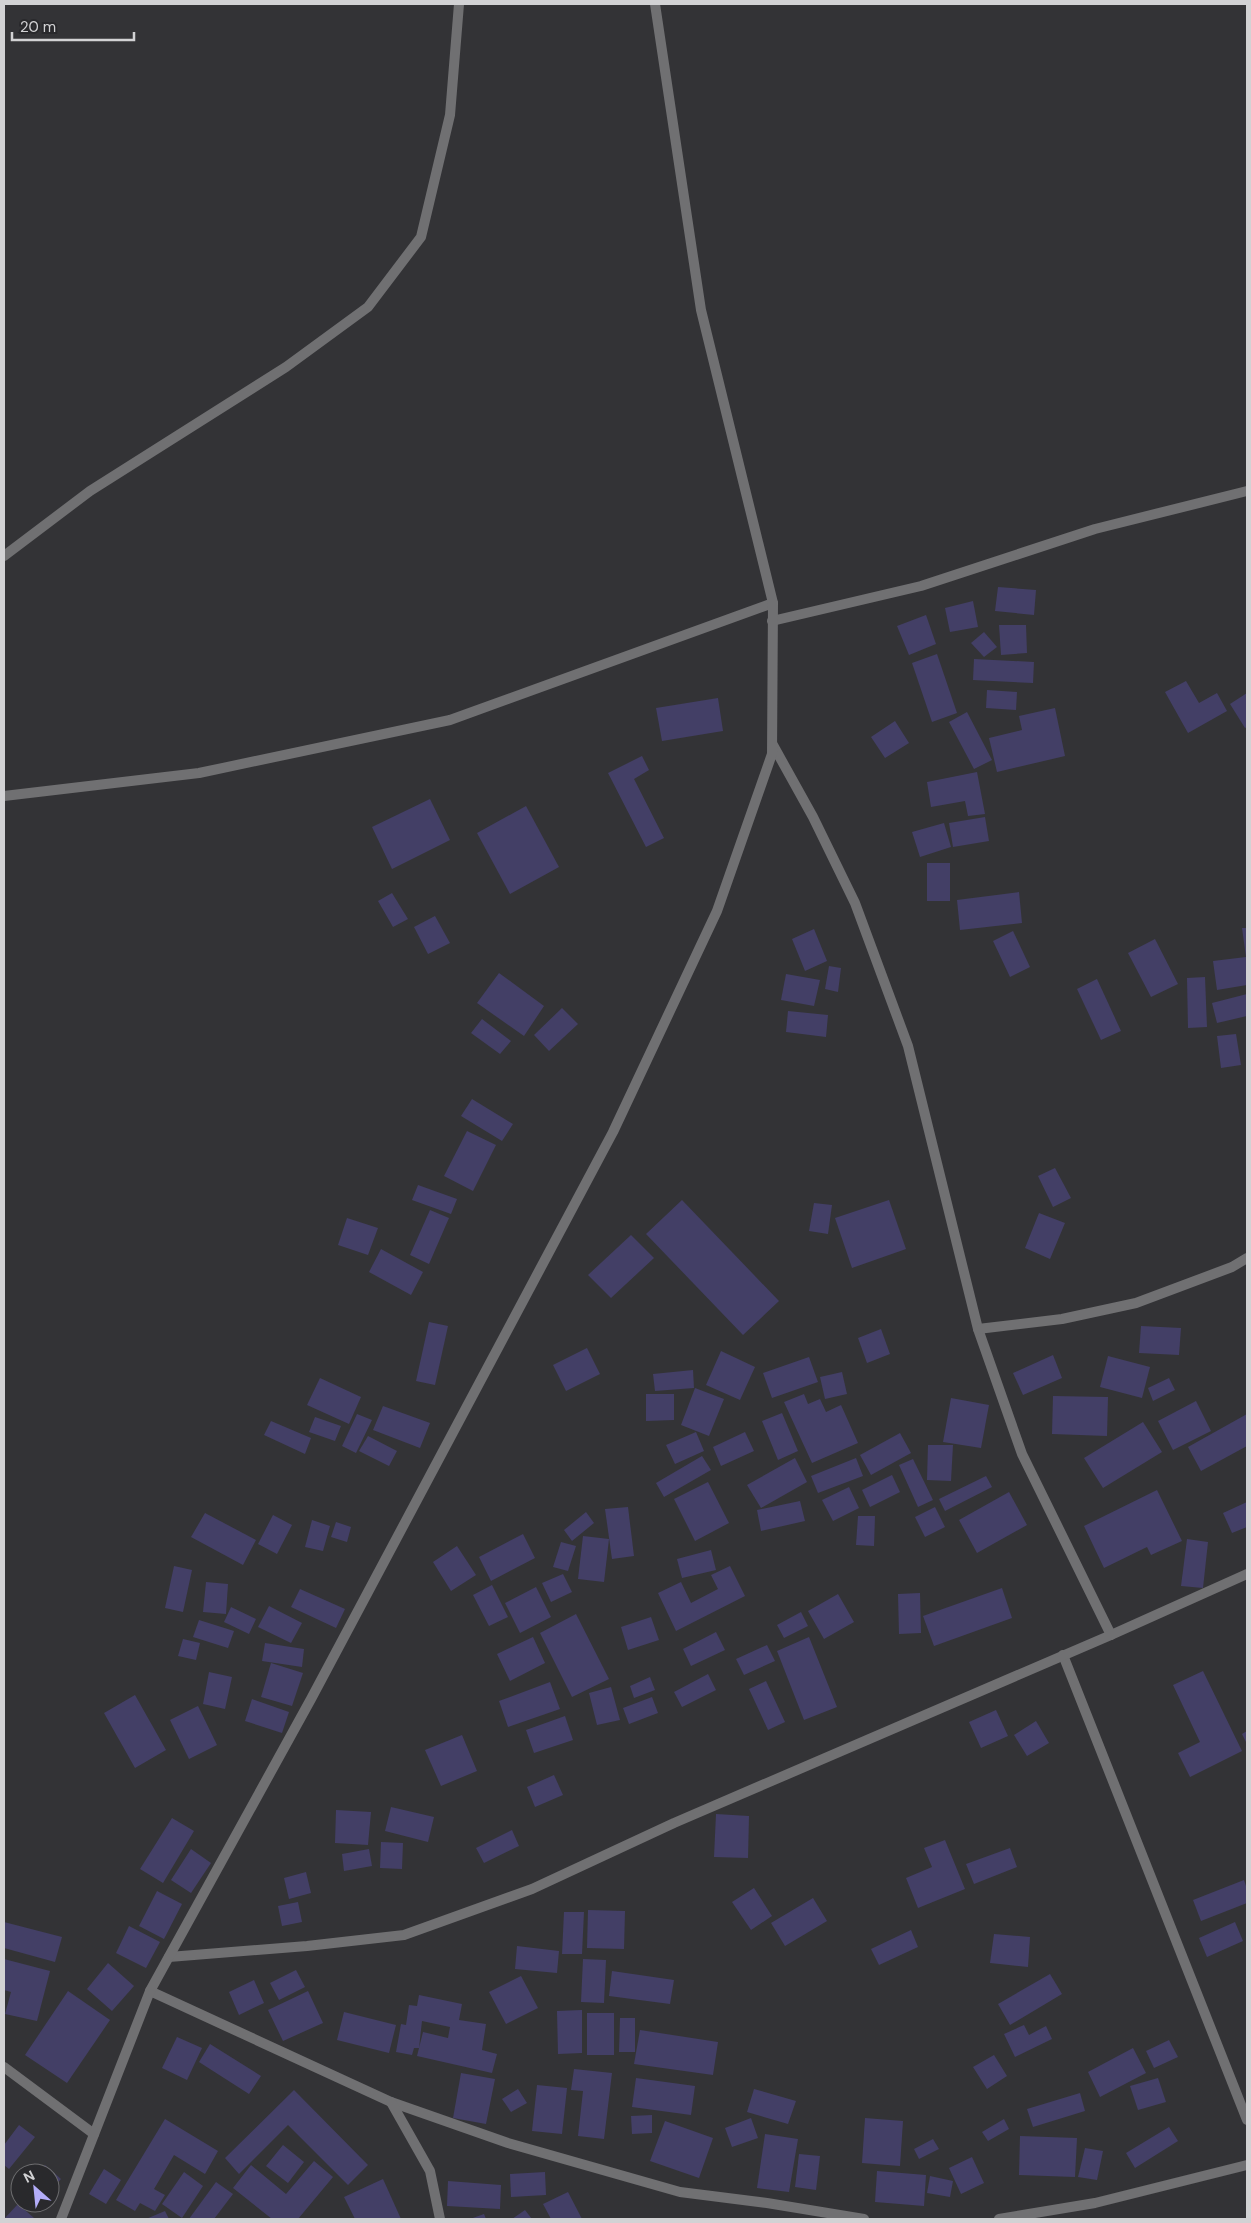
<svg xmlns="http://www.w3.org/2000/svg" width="1251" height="2223" font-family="'DM Sans',sans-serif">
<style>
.building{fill:#433f66;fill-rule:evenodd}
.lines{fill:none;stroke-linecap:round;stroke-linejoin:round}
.street{stroke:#707072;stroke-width:10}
</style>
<rect width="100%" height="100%" fill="#333336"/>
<g class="building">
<path d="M 998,587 L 1036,590 L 1034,615 L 995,611 Z"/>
<path d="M 973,601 L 978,627 L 950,632 L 945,608 Z"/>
<path d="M 926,615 L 936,644 L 909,655 L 897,626 Z"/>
<path d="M 999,625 L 1026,625 L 1027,653 L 1001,655 Z"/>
<path d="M 984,632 L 997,647 L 984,657 L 971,643 Z"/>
<path d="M 937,654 L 957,713 L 932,722 L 912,663 Z"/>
<path d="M 974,659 L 1034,662 L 1033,683 L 973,680 Z"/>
<path d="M 1186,681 L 1199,703 L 1217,693 L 1227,711 L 1188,733 L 1165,692 Z"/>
<path d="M 987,690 L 1017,692 L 1016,710 L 986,708 Z"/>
<path d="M 1247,693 L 1247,727 L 1245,728 L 1230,704 Z"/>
<path d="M 718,698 L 723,731 L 662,741 L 656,708 Z"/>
<path d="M 1055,708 L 1065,756 L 997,772 L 989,738 L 1022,730 L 1019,716 Z"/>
<path d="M 967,712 L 992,760 L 974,769 L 949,722 Z"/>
<path d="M 895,721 L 909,743 L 885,758 L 871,737 Z"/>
<path d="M 642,756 L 649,770 L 634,779 L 664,838 L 646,847 L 608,773 Z"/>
<path d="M 977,772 L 985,814 L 968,816 L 965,801 L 931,807 L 927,782 Z"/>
<path d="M 430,799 L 450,840 L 392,869 L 372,827 Z"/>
<path d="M 526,806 L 559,867 L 510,894 L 477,833 Z"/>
<path d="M 985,817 L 989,841 L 953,847 L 949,823 Z"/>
<path d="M 944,823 L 951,847 L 920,857 L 912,832 Z"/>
<rect x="927" y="863" width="23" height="38"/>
<path d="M 1019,892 L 1022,923 L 960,930 L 957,900 Z"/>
<path d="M 392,893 L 408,919 L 393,927 L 378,901 Z"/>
<path d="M 435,916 L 450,943 L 428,954 L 414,927 Z"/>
<path d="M 1242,928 L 1247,928 L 1247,985 L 1217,990 L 1213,961 L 1246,957 Z"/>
<path d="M 814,929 L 827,961 L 805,971 L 792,939 Z"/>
<path d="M 1013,931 L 1030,967 L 1010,977 L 993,941 Z"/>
<path d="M 1155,939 L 1178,984 L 1151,997 L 1128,953 Z"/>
<path d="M 829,966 L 841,968 L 838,992 L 825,989 Z"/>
<path d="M 499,973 L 544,1006 L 524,1036 L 477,1003 Z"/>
<path d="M 786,974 L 820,980 L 814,1006 L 781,1000 Z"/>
<path d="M 1205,977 L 1207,1027 L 1188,1028 L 1187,978 Z"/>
<path d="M 1097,979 L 1121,1031 L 1101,1040 L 1077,989 Z"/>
<path d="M 1247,994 L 1247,1016 L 1217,1023 L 1212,1003 Z"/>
<path d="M 562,1008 L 578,1024 L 549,1051 L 534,1035 Z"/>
<path d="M 788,1011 L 828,1015 L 826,1037 L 786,1032 Z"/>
<path d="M 482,1019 L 511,1041 L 500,1054 L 471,1033 Z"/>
<path d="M 1236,1034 L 1241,1065 L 1221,1068 L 1217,1036 Z"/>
<path d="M 472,1099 L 513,1124 L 502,1141 L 461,1116 Z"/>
<path d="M 467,1131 L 496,1145 L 473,1191 L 444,1176 Z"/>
<path d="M 1055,1168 L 1071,1198 L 1053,1207 L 1038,1176 Z"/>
<path d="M 418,1185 L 457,1199 L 451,1214 L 412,1200 Z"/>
<path d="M 682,1200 L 779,1301 L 743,1335 L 646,1234 Z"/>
<path d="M 889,1200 L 906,1249 L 852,1268 L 835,1218 Z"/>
<path d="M 814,1203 L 832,1205 L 828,1234 L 809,1231 Z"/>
<path d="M 430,1210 L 449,1218 L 429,1264 L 410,1255 Z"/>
<path d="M 1039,1213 L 1065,1223 L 1050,1259 L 1025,1248 Z"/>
<path d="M 347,1218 L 378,1228 L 368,1255 L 338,1245 Z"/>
<path d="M 631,1235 L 654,1258 L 611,1298 L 588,1275 Z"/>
<path d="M 381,1249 L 423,1272 L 411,1295 L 369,1272 Z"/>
<path d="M 429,1322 L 448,1326 L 435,1385 L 416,1381 Z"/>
<path d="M 1141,1326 L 1181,1328 L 1179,1355 L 1139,1353 Z"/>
<path d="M 881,1329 L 890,1354 L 867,1363 L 858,1338 Z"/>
<path d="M 587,1348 L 600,1374 L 566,1391 L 553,1365 Z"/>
<path d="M 721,1351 L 755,1367 L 740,1400 L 706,1385 Z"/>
<path d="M 1053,1355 L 1062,1378 L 1023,1395 L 1013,1373 Z"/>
<path d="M 1108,1356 L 1150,1367 L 1142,1398 L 1100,1387 Z"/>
<path d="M 809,1357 L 818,1382 L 772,1398 L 763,1373 Z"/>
<path d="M 693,1370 L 694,1388 L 655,1391 L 653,1374 Z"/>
<path d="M 842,1372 L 847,1394 L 825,1399 L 820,1377 Z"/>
<path d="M 320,1378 L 361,1397 L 349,1424 L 307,1405 Z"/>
<path d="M 1169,1378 L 1175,1390 L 1153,1401 L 1148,1388 Z"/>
<path d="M 695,1388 L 724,1399 L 709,1436 L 681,1425 Z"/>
<path d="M 646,1394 L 674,1394 L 674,1420 L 646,1421 Z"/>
<path d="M 804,1394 L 808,1404 L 820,1399 L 826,1412 L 841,1405 L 858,1443 L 812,1463 L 784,1402 Z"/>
<path d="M 1053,1396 L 1108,1397 L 1107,1436 L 1052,1434 Z"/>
<path d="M 951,1398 L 989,1405 L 981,1448 L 943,1442 Z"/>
<path d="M 1196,1401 L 1211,1431 L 1173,1450 L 1158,1421 Z"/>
<path d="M 383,1406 L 430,1423 L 420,1448 L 373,1430 Z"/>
<path d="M 782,1413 L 798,1451 L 778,1460 L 762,1421 Z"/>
<path d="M 357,1414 L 372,1420 L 356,1453 L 342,1446 Z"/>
<path d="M 1247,1414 L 1247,1446 L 1201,1471 L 1188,1447 Z"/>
<path d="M 315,1417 L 341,1426 L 335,1441 L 309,1432 Z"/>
<path d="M 271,1421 L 311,1438 L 305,1454 L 264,1435 Z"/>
<path d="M 1143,1422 L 1162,1452 L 1103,1488 L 1084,1458 Z"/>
<path d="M 696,1432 L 704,1451 L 675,1464 L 666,1445 Z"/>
<path d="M 745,1432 L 754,1451 L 721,1466 L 713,1447 Z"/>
<path d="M 900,1433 L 911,1453 L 871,1475 L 860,1455 Z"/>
<path d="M 368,1436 L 397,1451 L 389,1466 L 359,1451 Z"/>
<path d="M 928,1445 L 953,1445 L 951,1481 L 927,1480 Z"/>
<path d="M 702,1456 L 711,1470 L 664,1497 L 656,1483 Z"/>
<path d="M 795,1458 L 807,1482 L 761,1508 L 747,1485 Z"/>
<path d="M 856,1458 L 863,1476 L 818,1493 L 811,1476 Z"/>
<path d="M 913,1459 L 933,1500 L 918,1507 L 899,1465 Z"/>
<path d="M 892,1475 L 900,1492 L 870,1507 L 862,1490 Z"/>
<path d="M 986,1476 L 992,1487 L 945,1511 L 939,1499 Z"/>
<path d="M 708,1482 L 729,1523 L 695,1541 L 674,1499 Z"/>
<path d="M 849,1487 L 859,1508 L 833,1521 L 822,1500 Z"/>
<path d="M 1157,1490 L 1182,1541 L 1151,1555 L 1147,1547 L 1104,1568 L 1084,1526 Z"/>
<path d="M 1009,1492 L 1027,1525 L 977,1553 L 959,1520 Z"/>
<path d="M 800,1501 L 805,1521 L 761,1531 L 757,1510 Z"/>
<path d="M 1247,1502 L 1247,1527 L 1232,1533 L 1223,1513 Z"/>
<path d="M 628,1507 L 634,1556 L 612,1559 L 605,1509 Z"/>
<path d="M 935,1507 L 945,1527 L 925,1537 L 915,1517 Z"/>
<path d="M 586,1512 L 594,1523 L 572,1541 L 564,1530 Z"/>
<path d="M 205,1513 L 256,1540 L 243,1565 L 191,1537 Z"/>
<path d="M 273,1515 L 292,1525 L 277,1554 L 258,1544 Z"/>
<path d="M 858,1516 L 875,1516 L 874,1546 L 856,1545 Z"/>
<path d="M 312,1520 L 330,1526 L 323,1551 L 305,1547 Z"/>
<path d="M 336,1522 L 351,1527 L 347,1542 L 331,1537 Z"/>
<path d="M 523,1534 L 535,1558 L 491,1581 L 479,1557 Z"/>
<path d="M 583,1536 L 609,1539 L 604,1582 L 578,1579 Z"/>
<path d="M 1187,1539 L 1208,1542 L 1203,1588 L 1181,1586 Z"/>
<path d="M 561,1542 L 576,1546 L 568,1571 L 553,1567 Z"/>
<path d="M 457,1546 L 476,1575 L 451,1591 L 433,1562 Z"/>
<path d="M 711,1550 L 716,1570 L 682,1578 L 677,1559 Z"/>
<path d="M 174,1566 L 192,1570 L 183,1612 L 165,1608 Z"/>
<path d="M 730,1566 L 745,1596 L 676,1631 L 658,1593 L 681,1582 L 691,1603 L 718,1589 L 711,1575 Z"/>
<path d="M 563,1574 L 572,1592 L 551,1602 L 542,1583 Z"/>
<path d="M 206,1582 L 228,1584 L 226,1614 L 203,1612 Z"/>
<path d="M 492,1585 L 508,1617 L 489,1626 L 473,1595 Z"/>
<path d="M 536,1587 L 551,1617 L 520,1633 L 505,1603 Z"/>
<path d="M 1002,1588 L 1012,1618 L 934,1646 L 923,1616 Z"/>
<path d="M 300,1589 L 345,1609 L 336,1628 L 291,1607 Z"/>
<path d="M 920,1593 L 921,1633 L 899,1634 L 898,1594 Z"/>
<path d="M 838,1594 L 854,1622 L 824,1639 L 808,1611 Z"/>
<path d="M 269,1606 L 302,1623 L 291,1643 L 258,1627 Z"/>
<path d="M 231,1607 L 256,1619 L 249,1634 L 224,1622 Z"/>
<path d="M 801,1612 L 808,1626 L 784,1638 L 777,1625 Z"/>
<path d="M 576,1614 L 609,1679 L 572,1697 L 540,1633 Z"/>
<path d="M 651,1617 L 659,1640 L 628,1650 L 621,1627 Z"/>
<path d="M 199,1620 L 234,1631 L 228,1648 L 193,1637 Z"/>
<path d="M 716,1632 L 725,1650 L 691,1666 L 683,1649 Z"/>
<path d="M 533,1637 L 545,1663 L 510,1681 L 497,1654 Z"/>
<path d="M 809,1637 L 837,1707 L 804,1720 L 777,1651 Z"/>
<path d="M 183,1639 L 200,1643 L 196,1660 L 178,1656 Z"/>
<path d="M 265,1643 L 304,1649 L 302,1667 L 262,1661 Z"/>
<path d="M 767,1645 L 775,1661 L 744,1675 L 736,1659 Z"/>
<path d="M 271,1663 L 303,1673 L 292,1706 L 261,1697 Z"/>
<path d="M 1203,1671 L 1242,1751 L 1190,1777 L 1178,1753 L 1200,1742 L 1173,1685 Z"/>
<path d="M 209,1672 L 232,1677 L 225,1709 L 203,1704 Z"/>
<path d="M 708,1674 L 716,1690 L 682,1707 L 674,1692 Z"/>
<path d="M 650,1677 L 655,1690 L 634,1698 L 630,1686 Z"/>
<path d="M 766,1681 L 785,1722 L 768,1730 L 749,1689 Z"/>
<path d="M 550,1682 L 560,1709 L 508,1727 L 499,1701 Z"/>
<path d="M 611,1687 L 620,1720 L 597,1725 L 589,1693 Z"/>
<path d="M 135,1695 L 166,1750 L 135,1768 L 104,1713 Z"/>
<path d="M 652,1697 L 658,1713 L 629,1724 L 623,1708 Z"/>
<path d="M 252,1699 L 289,1712 L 282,1733 L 245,1721 Z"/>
<path d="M 198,1706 L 217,1745 L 189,1759 L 170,1720 Z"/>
<path d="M 996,1710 L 1008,1736 L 981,1748 L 969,1722 Z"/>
<path d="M 565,1716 L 573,1740 L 534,1753 L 526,1730 Z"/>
<path d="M 1036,1721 L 1049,1743 L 1027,1756 L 1014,1735 Z"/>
<path d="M 1247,1731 L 1247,1744 L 1242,1734 Z"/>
<path d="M 462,1735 L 477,1771 L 441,1786 L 425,1750 Z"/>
<path d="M 554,1775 L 563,1795 L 535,1807 L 527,1787 Z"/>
<path d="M 391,1807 L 434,1817 L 428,1842 L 385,1831 Z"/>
<path d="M 336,1810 L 371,1812 L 368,1845 L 335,1843 Z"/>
<path d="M 716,1814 L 749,1816 L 748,1858 L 714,1857 Z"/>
<path d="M 172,1818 L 194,1831 L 163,1883 L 140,1869 Z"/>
<path d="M 512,1830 L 519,1846 L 484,1863 L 476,1848 Z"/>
<path d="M 945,1840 L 965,1889 L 918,1908 L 906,1878 L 932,1867 L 924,1848 Z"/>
<path d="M 381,1842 L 403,1843 L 402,1869 L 380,1868 Z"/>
<path d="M 1010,1848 L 1017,1867 L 974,1884 L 966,1864 Z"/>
<path d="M 191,1849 L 211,1863 L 191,1893 L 171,1880 Z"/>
<path d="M 369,1849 L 372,1866 L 344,1871 L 342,1854 Z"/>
<path d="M 306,1872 L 311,1893 L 289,1899 L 284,1878 Z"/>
<path d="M 1244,1880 L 1247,1889 L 1247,1903 L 1201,1921 L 1193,1900 Z"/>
<path d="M 754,1888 L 772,1916 L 751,1930 L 732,1902 Z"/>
<path d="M 157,1891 L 182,1904 L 164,1939 L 139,1926 Z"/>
<path d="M 813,1898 L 827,1921 L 785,1946 L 771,1923 Z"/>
<path d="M 298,1902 L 302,1922 L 282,1926 L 278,1906 Z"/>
<path d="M 588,1910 L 625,1911 L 624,1949 L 587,1948 Z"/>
<path d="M 564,1912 L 584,1912 L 582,1954 L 562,1954 Z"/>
<path d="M 4,1922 L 62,1937 L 55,1962 L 4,1948 Z"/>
<path d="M 1235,1922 L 1243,1941 L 1207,1957 L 1199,1938 Z"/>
<path d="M 129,1926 L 160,1942 L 146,1968 L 116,1953 Z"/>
<path d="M 911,1930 L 918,1947 L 879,1965 L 871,1949 Z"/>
<path d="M 994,1934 L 1030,1937 L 1028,1967 L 990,1963 Z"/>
<path d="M 517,1946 L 559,1951 L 557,1973 L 515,1969 Z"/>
<path d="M 4,1959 L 50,1971 L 37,2021 L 5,2014 L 11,1992 L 4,1990 Z"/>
<path d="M 583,1959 L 606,1960 L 604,2003 L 581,2002 Z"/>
<path d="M 108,1963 L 134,1986 L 112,2011 L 87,1989 Z"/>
<path d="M 296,1970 L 305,1987 L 279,2000 L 270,1983 Z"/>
<path d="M 612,1971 L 674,1980 L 670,2004 L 609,1996 Z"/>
<path d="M 1050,1974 L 1062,1994 L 1010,2025 L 998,2004 Z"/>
<path d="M 521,1976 L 538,2008 L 506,2024 L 489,1992 Z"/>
<path d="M 254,1980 L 264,2003 L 239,2015 L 229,1992 Z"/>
<path d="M 68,1991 L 110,2020 L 67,2083 L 25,2055 Z"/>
<path d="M 308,1991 L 323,2023 L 283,2041 L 268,2010 Z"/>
<path d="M 419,1995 L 462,2004 L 459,2020 L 486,2024 L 482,2050 L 497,2054 L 492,2073 L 417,2056 L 419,2048 L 414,2048 L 412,2055 L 396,2052 L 401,2024 L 406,2025 L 409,2005 L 417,2006 ZM 422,2021 L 450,2027 L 448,2038 L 423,2032 L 419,2048 Z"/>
<path d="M 582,2010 L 582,2053 L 558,2054 L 557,2011 Z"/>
<path d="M 344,2012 L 396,2025 L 389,2053 L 337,2040 Z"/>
<rect x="587" y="2013" width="27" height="42"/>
<path d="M 620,2018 L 635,2018 L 635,2052 L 619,2052 Z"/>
<path d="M 1024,2025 L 1029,2035 L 1046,2026 L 1052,2039 L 1015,2057 L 1004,2034 Z"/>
<path d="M 640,2030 L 718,2042 L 713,2075 L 634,2064 Z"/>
<path d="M 177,2037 L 202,2048 L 187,2080 L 162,2068 Z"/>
<path d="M 1169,2040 L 1178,2057 L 1154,2068 L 1146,2051 Z"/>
<path d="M 210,2044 L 261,2076 L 249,2094 L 199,2062 Z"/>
<path d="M 1133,2048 L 1146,2073 L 1100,2097 L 1088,2072 Z"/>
<path d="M 994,2055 L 1007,2076 L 987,2089 L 973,2067 Z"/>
<path d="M 574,2069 L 612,2073 L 604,2139 L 578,2136 L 583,2091 L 571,2090 Z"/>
<path d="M 461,2073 L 495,2079 L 486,2124 L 453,2118 Z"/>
<path d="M 636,2078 L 695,2086 L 691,2115 L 632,2107 Z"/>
<path d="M 1158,2078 L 1166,2102 L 1138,2110 L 1130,2086 Z"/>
<path d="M 537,2085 L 567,2088 L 562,2134 L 532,2131 Z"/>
<path d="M 518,2089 L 527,2103 L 511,2112 L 502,2099 Z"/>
<path d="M 754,2089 L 796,2101 L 788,2124 L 747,2112 Z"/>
<path d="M 294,2090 L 368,2165 L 348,2185 L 288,2125 L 239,2174 L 225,2158 Z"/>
<path d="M 1080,2093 L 1085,2111 L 1033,2127 L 1027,2109 Z"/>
<path d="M 652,2115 L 652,2133 L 632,2134 L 631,2116 Z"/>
<path d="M 751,2118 L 758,2138 L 732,2147 L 725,2128 Z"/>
<path d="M 865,2118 L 903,2121 L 900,2166 L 862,2163 Z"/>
<path d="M 165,2119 L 218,2151 L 205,2174 L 174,2155 L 154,2189 L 165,2195 L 155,2211 L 140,2203 L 135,2211 L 116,2200 Z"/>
<path d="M 1004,2119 L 1009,2129 L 988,2141 L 982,2132 Z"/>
<path d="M 665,2121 L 713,2138 L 699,2178 L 650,2161 Z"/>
<path d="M 19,2125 L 35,2137 L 9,2169 L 4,2165 L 4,2145 Z"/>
<path d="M 1169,2127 L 1178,2141 L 1135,2168 L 1126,2153 Z"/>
<path d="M 765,2134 L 798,2139 L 789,2192 L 757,2188 Z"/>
<path d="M 1020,2136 L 1077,2138 L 1075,2177 L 1019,2175 Z"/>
<path d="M 933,2139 L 939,2149 L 919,2159 L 914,2149 Z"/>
<path d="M 283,2145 L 304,2162 L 288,2183 L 266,2166 Z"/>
<path d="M 1085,2148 L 1103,2151 L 1097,2180 L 1078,2177 Z"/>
<path d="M 799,2154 L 820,2156 L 816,2190 L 795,2187 Z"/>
<path d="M 972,2157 L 984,2183 L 961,2194 L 949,2168 Z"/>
<path d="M 314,2161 L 333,2177 L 298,2219 L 272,2219 L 233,2188 L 251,2165 L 286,2194 Z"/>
<path d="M 45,2165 L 61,2179 L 50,2191 L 50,2173 L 38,2173 Z"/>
<path d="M 104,2169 L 121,2180 L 106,2204 L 89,2194 Z"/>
<path d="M 877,2171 L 926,2175 L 924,2206 L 875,2202 Z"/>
<path d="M 184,2172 L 203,2186 L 182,2218 L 162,2204 Z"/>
<path d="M 545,2172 L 546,2195 L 511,2197 L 510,2174 Z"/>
<path d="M 930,2176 L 953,2181 L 950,2197 L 927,2193 Z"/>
<path d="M 383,2179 L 401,2219 L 355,2219 L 344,2197 Z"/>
<path d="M 448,2181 L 501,2185 L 500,2209 L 447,2206 Z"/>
<path d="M 216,2182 L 233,2194 L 214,2219 L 189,2219 Z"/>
<path d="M 568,2192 L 582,2219 L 551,2219 L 543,2204 Z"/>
<path d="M 28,2203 L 39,2203 L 34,2208 Z"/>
<path d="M 18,2204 L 34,2218 L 33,2219 L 4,2219 Z"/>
<path d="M 525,2210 L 532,2219 L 512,2219 Z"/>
<path d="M 165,2211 L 169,2219 L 146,2219 Z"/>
<path d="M 484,2214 L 486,2219 L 470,2219 Z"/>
</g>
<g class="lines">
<g class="street">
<path d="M 4,556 L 90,491 L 286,367 L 368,307 L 421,237 L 450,115 L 459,4"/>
<path d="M 772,621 L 921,586 L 1095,529 L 1247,491"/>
<path d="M 773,745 L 813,817 L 855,903 L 908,1046 L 978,1329 L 1022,1454 L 1111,1635"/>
<path d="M 4,796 L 199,773 L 450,720 L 773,603"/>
<path d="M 978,1329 L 1062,1319 L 1136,1303 L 1232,1267 L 1247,1258"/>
<path d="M 1063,1655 L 1247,2120"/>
<path d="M 169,1957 L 307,1946 L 404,1935 L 532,1889 L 674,1823 L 1111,1635 L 1247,1574"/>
<path d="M 150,1991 L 391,2102 L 508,2143 L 680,2192 L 767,2203 L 864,2219"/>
<path d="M 4,2067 L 94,2134"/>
<path d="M 391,2102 L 430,2171 L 440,2219"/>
<path d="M 61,2219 L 150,1991 L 311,1699 L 613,1132 L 717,911 L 772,754 L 773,603 L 701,310 L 655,4"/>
<path d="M 999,2219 L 1095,2203 L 1247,2165"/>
</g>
</g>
<rect width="1251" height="2223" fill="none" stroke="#d2d2d4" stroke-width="10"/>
<g transform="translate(35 2188) rotate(333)"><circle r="24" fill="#29292c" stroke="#6d6d6f"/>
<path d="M0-4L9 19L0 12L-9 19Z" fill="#b3adf9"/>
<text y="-8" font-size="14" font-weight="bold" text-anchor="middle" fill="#d2d2d4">N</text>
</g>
<path d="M12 32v8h122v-8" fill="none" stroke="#d2d2d4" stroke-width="2.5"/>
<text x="20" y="32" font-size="15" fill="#d2d2d4" stroke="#29292c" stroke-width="4" paint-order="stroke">20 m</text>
</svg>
